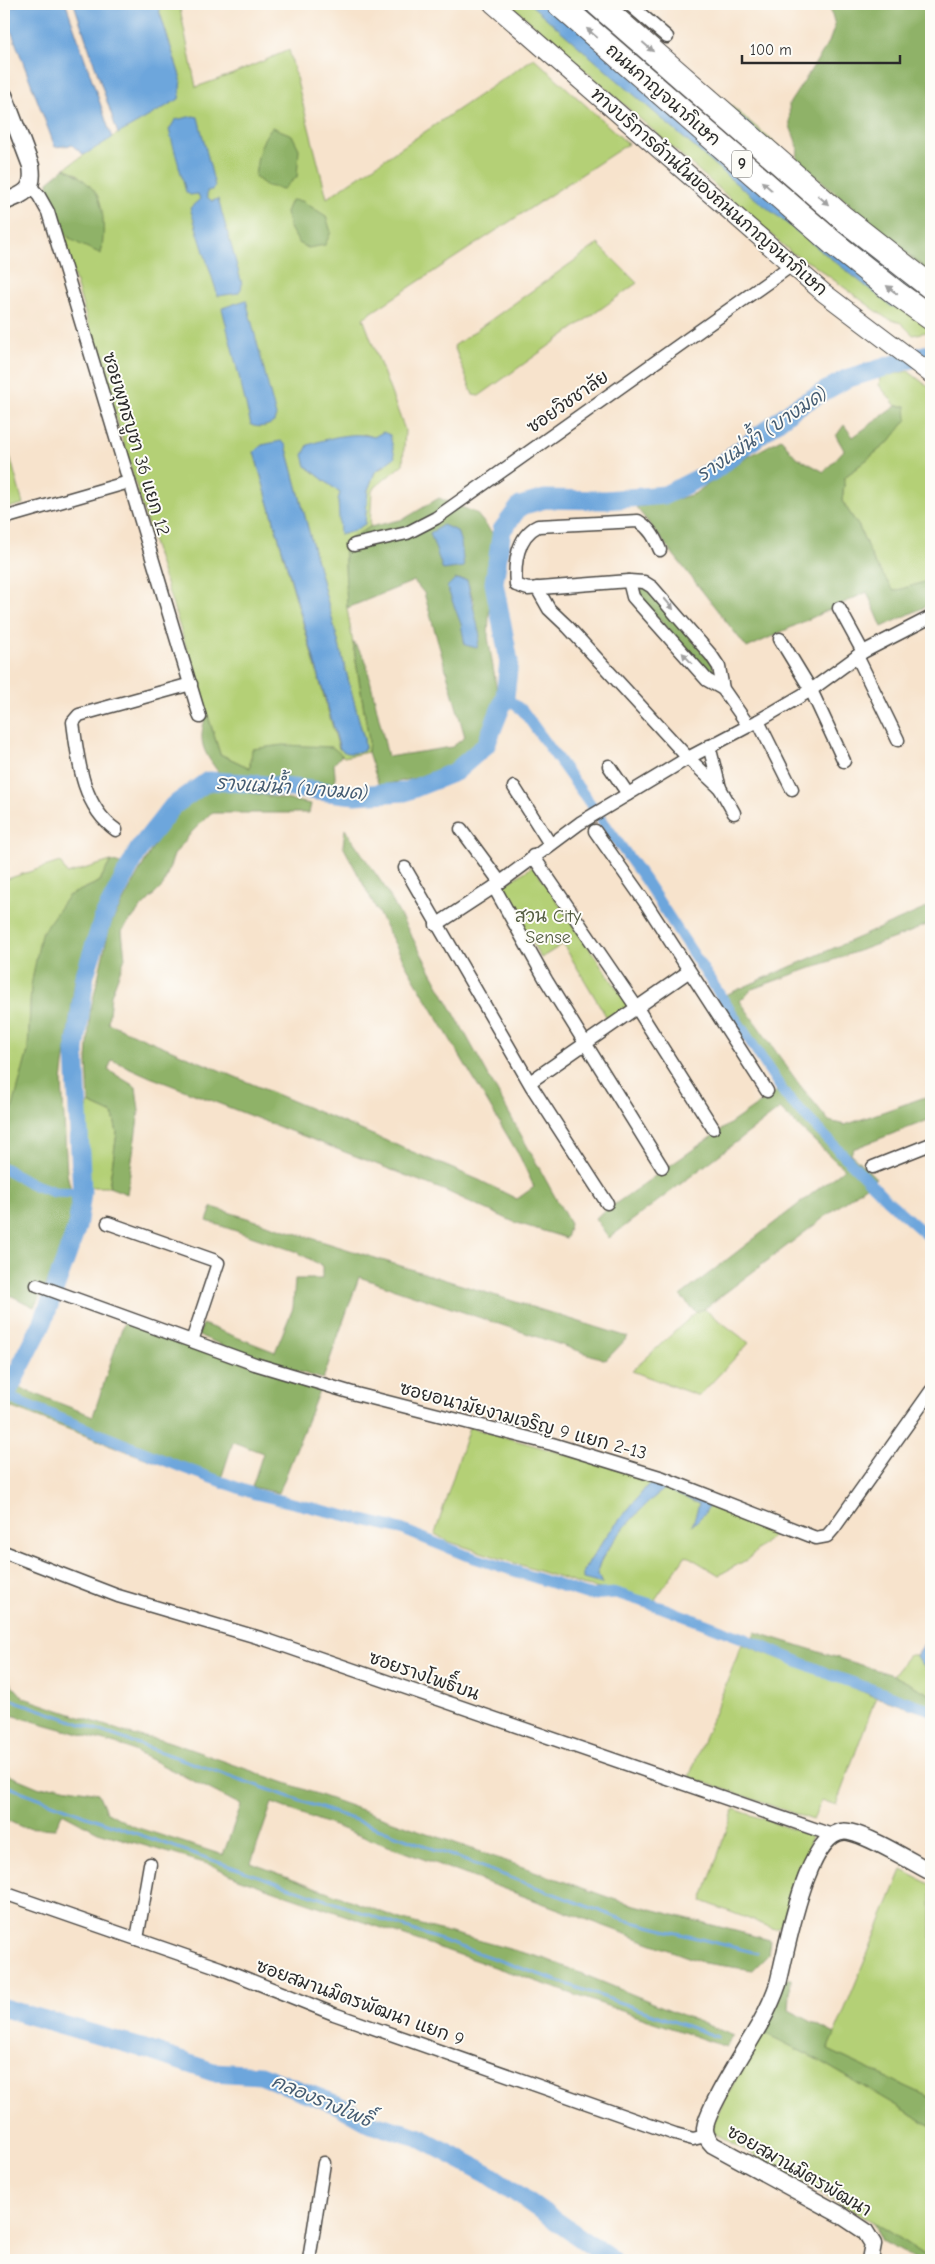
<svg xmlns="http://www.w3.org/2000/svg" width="935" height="2264" font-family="'Comic Neue','Playpen Sans Thai',sans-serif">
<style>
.green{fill:#b4d076;stroke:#707e50;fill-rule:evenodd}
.forest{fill:#8fb267;stroke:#5d6e49;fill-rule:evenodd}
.water{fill:#6da6dc;stroke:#4c6884}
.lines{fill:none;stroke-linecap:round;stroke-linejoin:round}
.stream{stroke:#6da6dc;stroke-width:3}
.canal{stroke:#6da6dc;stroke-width:11}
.river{stroke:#6da6dc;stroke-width:19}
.minor-casing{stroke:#4a4743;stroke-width:15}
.tertiary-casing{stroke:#4a4743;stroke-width:19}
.secondary-casing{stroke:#4a4743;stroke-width:20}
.motorway-casing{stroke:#4a4743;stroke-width:26}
.minor{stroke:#fff;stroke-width:12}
.tertiary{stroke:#fff;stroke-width:16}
.secondary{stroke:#fff;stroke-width:18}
.motorway{stroke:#fff;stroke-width:24}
.oneway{fill:#a0a0a0}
.labels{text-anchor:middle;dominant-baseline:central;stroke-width:4;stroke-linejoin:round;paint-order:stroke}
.shield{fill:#fdfcf7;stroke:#6a6a68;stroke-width:1}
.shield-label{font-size:16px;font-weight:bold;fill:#2b2b2b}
.street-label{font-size:18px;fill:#2b2b2b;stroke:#fdfcf7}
.park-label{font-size:18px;fill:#545d42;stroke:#fdfcf7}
.water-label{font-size:19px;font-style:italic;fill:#455c72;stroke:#fdfcf7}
</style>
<rect width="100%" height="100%" fill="#fdfcf7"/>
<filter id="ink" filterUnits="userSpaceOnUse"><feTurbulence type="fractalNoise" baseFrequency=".02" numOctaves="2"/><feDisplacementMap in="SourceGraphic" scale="10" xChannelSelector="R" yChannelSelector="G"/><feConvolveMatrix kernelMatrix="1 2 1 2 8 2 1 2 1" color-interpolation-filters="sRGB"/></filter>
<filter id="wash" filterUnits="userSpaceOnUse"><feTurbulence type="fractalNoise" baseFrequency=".0096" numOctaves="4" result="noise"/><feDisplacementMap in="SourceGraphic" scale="20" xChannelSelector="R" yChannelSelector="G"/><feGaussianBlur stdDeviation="1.12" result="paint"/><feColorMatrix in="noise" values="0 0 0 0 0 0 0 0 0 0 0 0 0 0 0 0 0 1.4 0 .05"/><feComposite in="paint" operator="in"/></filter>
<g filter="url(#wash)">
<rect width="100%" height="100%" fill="#f7e3cc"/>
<g class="green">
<path d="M 157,4 L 179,4 L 196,87 L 233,74 L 289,50 L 327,198 L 534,58 L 628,144 L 363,318 L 405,430 L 403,464 L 372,490 L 370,527 L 344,542 L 347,608 L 369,740 L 368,752 L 344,757 L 332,747 L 250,758 L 250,768 L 220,754 L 150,533 L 58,222 L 70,239 L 79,175 L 65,168 L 100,144 L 179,98 L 181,79 ZM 364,434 L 374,437 L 385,466 L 375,472 L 368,490 L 365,524 L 341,534 L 338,500 L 340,493 L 306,466 ZM 262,445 L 286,445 L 364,739 L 365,749 L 339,749 L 254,452 Z"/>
<path d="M 510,4 L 612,4 L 871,225 L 931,273 L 931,331 L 913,335 L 901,323 L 886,318 L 812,264 L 792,253 Z"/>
<path d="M 598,244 L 637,283 L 479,396 L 473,395 L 454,346 Z"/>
<path d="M 908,371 L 931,389 L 931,580 L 894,592 L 874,562 L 859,527 L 842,501 L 845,477 L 890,441 L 906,406 L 896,406 L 879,385 L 880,377 Z"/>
<path d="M 4,434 L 23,504 L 4,509 Z"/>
<path d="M 111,861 L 99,882 L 68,896 L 31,986 L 28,1051 L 11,1115 L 4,1115 L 4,880 L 60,862 L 67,874 Z"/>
<path d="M 533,866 L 627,1003 L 627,1009 L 609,1021 L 563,944 L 541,958 L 501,888 Z"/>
<path d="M 89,1103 L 113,1114 L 117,1133 L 109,1187 L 89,1187 L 84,1115 Z"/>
<path d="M 704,1309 L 749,1343 L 699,1396 L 632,1371 L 696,1312 Z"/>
<path d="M 469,1427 L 671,1484 L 778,1530 L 748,1559 L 719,1575 L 686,1555 L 654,1601 L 582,1585 L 447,1541 L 435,1534 ZM 648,1485 L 669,1486 L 709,1505 L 693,1525 L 699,1504 L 665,1489 C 647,1499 602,1549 598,1569 C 597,1574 600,1579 602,1584 L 583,1571 L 608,1534 Z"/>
<path d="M 742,1644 L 876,1697 L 836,1805 L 822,1800 L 813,1820 L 689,1777 Z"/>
<path d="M 909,1655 L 916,1655 L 931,1676 L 931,1695 L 893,1675 Z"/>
<path d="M 734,1809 L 812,1836 L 780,1927 L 775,1929 L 702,1901 Z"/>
<path d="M 902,1870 L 931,1885 L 931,2098 L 828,2050 Z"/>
<path d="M 761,2031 L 818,2060 L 931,2126 L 931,2259 L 873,2222 L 709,2130 Z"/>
</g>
<g class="forest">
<path d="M 829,4 L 931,4 L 931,273 L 797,160 L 798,147 L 790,126 L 789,104 L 829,42 L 835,25 Z"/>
<path d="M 272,127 L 292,135 L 299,149 L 297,177 L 283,189 L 267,186 L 255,177 C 257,158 260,141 272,127 Z"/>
<path d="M 65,168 C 76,173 95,187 99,199 C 105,215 104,238 101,254 C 92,249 78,245 70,238 C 54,224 49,202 48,182 Z"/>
<path d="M 291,200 L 302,201 L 326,216 L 331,232 L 325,245 L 308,248 L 299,243 L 290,228 L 286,212 Z"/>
<path d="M 896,406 L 906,406 L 907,419 L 890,441 L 845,477 L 842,501 L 859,527 L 874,562 L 894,591 L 931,580 L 931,604 L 882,627 L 867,592 L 747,648 L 636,507 L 664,503 L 694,494 L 746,458 L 781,439 L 795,456 L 824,472 L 844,450 L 836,436 L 844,425 L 853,437 Z"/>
<path d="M 439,498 L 476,513 L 493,534 L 488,637 L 499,703 L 489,729 L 455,763 L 416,778 L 379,786 L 368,752 L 369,740 L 353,642 L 365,658 L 388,757 L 452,747 L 465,737 L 424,593 L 414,581 L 347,608 L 344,542 L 370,527 L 404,519 ZM 455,579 L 467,580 L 474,603 L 465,645 Z"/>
<path d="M 642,587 L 647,587 L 713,664 L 714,673 L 711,676 L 639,598 Z"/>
<path d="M 207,713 L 220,754 L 250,768 L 252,749 L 283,745 L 332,747 L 342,755 L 334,764 L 336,787 L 219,773 C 202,750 197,741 207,713 Z"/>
<path d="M 225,788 L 311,804 L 309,813 L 211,813 L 191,833 L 174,855 L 163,886 L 139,910 L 122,931 L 125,958 L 111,995 L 108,1023 L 479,1180 L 517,1199 L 534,1187 L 520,1157 L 406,965 L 343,846 L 345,829 L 384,886 L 570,1224 L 566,1238 L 514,1222 L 446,1191 L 150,1077 L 112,1060 L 108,1070 L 136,1087 L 139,1111 L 127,1194 L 109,1187 L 117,1133 L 113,1114 L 89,1103 L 87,1061 L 90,1013 L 110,925 L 165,825 L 202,792 Z"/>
<path d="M 111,861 L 126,866 L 115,880 L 76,973 L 62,1081 L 67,1174 L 73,1198 L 67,1234 L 48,1281 L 34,1307 L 4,1292 L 4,1115 L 11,1114 L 28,1051 L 31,986 L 41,934 L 68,896 L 99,882 Z"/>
<path d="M 931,906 L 931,923 L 903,935 L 752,989 L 740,1001 L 799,1084 L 829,1121 L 845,1125 L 931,1095 L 931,1119 L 853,1149 L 851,1154 L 876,1178 L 704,1309 L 696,1312 L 680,1296 L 844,1169 L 780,1109 L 609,1238 L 595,1218 L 777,1091 L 723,996 Z"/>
<path d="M 212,1207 L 628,1337 L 606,1360 L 359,1277 L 323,1379 L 252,1358 L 198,1335 L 203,1324 L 275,1352 L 293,1308 L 295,1279 L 322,1279 L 322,1266 L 297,1252 L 207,1221 Z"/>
<path d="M 124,1322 L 320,1388 L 279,1493 L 252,1487 L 263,1453 L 233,1442 L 222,1476 L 214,1484 L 7,1406 L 17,1387 L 93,1416 Z"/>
<path d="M 755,1632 L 893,1675 L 931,1695 L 931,1715 L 876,1697 L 749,1646 Z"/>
<path d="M 4,1676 L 24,1698 L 133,1735 L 167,1741 L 616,1900 L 770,1940 L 768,1955 L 753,1970 L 704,1963 L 272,1803 L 251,1863 L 400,1919 L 546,1959 L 734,2036 L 726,2047 L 240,1879 L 211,1865 L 98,1832 L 62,1813 L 55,1829 L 22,1827 L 4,1819 L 4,1773 L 40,1788 L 58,1786 L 98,1793 L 106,1811 L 132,1826 L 223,1855 L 241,1805 L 126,1747 L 4,1713 Z"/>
<path d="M 784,1979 L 791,1979 L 789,2010 L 835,2034 L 828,2050 L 931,2098 L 931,2126 L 818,2060 L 761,2031 Z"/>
<path d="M 873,2222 L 931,2259 L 931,2260 L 917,2260 L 882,2241 Z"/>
</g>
<g class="water">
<path d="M 21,4 L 66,4 L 112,138 L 84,155 L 72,145 L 55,147 L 4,12 L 4,10 Z"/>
<path d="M 74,4 L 157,4 L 181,79 L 179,99 L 118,134 Z"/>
<path d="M 530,4 L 609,4 L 931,280 L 931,303 L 909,310 L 891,306 L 733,181 Z"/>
<path d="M 193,116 L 198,117 L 215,186 L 212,190 L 207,191 L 207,197 L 212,201 L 218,199 L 242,284 L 241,289 L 238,293 L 218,296 L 190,208 L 200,199 L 198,194 L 190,195 L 186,192 L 169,130 L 175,120 Z"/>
<path d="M 246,300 L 276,416 L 274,422 C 267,427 258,428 251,425 L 222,308 Z"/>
<path d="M 383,432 L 390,435 L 395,457 L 375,472 L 368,490 L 365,524 L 354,531 L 340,535 L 338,500 L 340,493 L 306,466 L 303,455 L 308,445 C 329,438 352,431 374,437 Z"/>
<path d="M 281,441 L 286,445 L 364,739 L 365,749 C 356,754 347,755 340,749 L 254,452 L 262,445 Z"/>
<path d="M 443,525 L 457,531 L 461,543 L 464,567 L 443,570 L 430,533 Z"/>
<path d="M 455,579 L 467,580 L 480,636 L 477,648 L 465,645 L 461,624 L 447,587 Z"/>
<path d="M 655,1483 L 669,1486 L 709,1505 L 705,1513 L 692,1526 L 699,1504 L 665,1489 C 648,1499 601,1550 598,1569 C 597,1574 600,1580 602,1584 L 583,1579 L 583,1571 L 608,1534 L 648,1485 Z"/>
<path d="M 931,1635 L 931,1664 L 927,1670 L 916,1655 Z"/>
</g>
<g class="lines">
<g class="stream">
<path d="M 4,1697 L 364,1823 L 624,1920 L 757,1953"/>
<path d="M 4,1785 L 95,1819 L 718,2037"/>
</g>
<g class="canal">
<path d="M 505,697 L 523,711 L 592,806"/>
<path d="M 602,820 L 645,880 L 786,1096 L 887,1200 L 931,1239"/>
<path d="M 4,1168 L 32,1184 L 54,1192 L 82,1193"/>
<path d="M 5,1396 L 181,1467 L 255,1494 L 401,1529 L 465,1555 L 589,1595 L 616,1593 L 663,1608 L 745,1639 L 831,1675 L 931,1710"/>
</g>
<g class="river">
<path d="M 4,1399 L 43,1322 L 77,1227 L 82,1193 L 75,1051 L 85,975 L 104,916 L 139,849 L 173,806 L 208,781 L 247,783 L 355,795 L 405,792 L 455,772 L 486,745 L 505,697 L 509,661 L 494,583 L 502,530 L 520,506 L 545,499 L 605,500 L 665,495 L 713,471 L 795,408 L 846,379 L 931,353"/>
<path d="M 4,2008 L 142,2048 L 213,2072 L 260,2075 L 338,2105 L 370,2123 L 418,2137 L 490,2175 L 612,2260"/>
</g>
</g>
</g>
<g filter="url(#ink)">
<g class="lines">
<defs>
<g id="minor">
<path d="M 629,4 L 667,37"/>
<path d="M 30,186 L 39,196 L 48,212 L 200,717"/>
<path d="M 4,518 L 129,482"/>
<path d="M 354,545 L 407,533 L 436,518 L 792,265"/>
<path d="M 660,550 C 655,538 650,528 638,521 L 538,526 C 517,536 514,564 516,585 L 528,589 L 629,581 L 644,582 L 652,587 L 711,655 L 719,667 L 723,689 L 748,725"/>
<path d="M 629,581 L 633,597 L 707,680 L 723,689"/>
<path d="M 537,588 L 549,609 L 568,627 L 688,758 L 720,788"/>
<path d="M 839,608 L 863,652"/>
<path d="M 780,639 L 811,690 L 844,761"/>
<path d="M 857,656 L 898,740"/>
<path d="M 758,721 L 792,789"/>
<path d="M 709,746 L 720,788 L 734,813"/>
<path d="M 609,766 L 628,794"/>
<path d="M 514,787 L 550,844"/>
<path d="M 461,829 L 500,882"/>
<path d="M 116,830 C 82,806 78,760 73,722 L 79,715 L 191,684"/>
<path d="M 595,831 L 645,902 L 767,1091"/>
<path d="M 533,856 L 637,1008 L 713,1128"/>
<path d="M 405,868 L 532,1087 L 607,1203"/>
<path d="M 494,887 L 546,980 L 662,1167"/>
<path d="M 436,925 L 494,887 L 580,823 L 688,758 L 758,721 L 811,690 L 863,652 L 931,617"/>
<path d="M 530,1082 L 688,972"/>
<path d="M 873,1167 L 931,1144"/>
<path d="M 108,1223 L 213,1260 L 218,1263 L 192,1341"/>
<path d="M 37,1285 L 255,1364 L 356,1394 L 552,1444 L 663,1478 L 816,1538 L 827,1536 L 834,1528 L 931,1391"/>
<path d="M 4,1552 L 118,1596 L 267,1640 L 832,1835"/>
<path d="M 4,1893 L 220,1968 L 334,2014 L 675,2134 L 693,2139 L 705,2136"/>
<path d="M 137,1939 L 150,1864"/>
<path d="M 309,2260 L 324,2163"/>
</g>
<g id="tertiary">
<path d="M 4,95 L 31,166 C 35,191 24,194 4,202"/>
<path d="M 870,2260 L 873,2244 L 865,2231 L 841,2215 L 713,2145 C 708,2140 705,2136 705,2129 C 705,2111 750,2042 761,2022 C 767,2011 774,1996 778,1984 C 786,1954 807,1823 849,1832 C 872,1837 910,1861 931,1872"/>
</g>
<path id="secondary" d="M 493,4 L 824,293 L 931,374"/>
<g id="motorway">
<path d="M 559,4 L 833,243 L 896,293 L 931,318"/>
<path d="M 598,4 L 843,218 L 931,287"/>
</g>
</defs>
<use href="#minor" class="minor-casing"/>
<use href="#tertiary" class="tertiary-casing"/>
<use href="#secondary" class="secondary-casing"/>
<use href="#motorway" class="motorway-casing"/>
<use href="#minor" class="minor"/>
<use href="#tertiary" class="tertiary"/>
<use href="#secondary" class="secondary"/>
<use href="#motorway" class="motorway"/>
</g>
<defs><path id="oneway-solid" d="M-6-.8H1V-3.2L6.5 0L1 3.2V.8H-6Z" transform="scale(1.25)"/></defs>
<g class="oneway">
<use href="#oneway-solid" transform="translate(592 33) rotate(-139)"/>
<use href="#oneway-solid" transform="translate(648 47) rotate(41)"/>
<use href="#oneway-solid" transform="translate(767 186) rotate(-139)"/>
<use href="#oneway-solid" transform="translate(823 200) rotate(41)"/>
<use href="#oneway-solid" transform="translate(892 290) rotate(-142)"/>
<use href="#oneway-solid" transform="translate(669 604) rotate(50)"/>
<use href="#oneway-solid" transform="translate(687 658) rotate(-132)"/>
</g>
</g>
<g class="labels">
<rect class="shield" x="732" y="150.5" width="20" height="27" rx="4"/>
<g class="shield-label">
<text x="742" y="164">9</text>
</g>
<g class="street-label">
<text transform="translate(663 95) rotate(41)">ถนนกาญจนาภิเษก</text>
<text transform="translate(709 192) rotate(41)">ทางบริการด้านในของถนนกาญจนาภิเษก</text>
<text transform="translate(568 402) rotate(-35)">ซอยวิชชาลัย</text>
<text transform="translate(136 444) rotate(73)">ซอยพุทธบูชา 36 แยก 12</text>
<text transform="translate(523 1421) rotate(15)">ซอยอนามัยงามเจริญ 9 แยก 2-13</text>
<text transform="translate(424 1676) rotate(19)">ซอยรางโพธิ์บน</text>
<text transform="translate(360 2003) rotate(20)">ซอยสมานมิตรพัฒนา แยก 9</text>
<text transform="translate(799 2171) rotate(30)">ซอยสมานมิตรพัฒนา</text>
</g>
<g class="park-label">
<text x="548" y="916">สวน City<tspan x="548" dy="21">Sense</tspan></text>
</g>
<g class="water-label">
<text transform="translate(762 434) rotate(-34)">รางแม่น้ำ (บางมด)</text>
<text transform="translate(292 788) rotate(4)">รางแม่น้ำ (บางมด)</text>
<text transform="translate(322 2101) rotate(23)">คลองรางโพธิ์</text>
</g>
</g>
<rect width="935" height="2264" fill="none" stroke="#fdfcf7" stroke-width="20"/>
<path d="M742 55v8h158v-8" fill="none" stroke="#2b2b2b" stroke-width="2.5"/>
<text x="750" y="55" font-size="15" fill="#2b2b2b" stroke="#fdfcf7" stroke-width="4" paint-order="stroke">100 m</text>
</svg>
